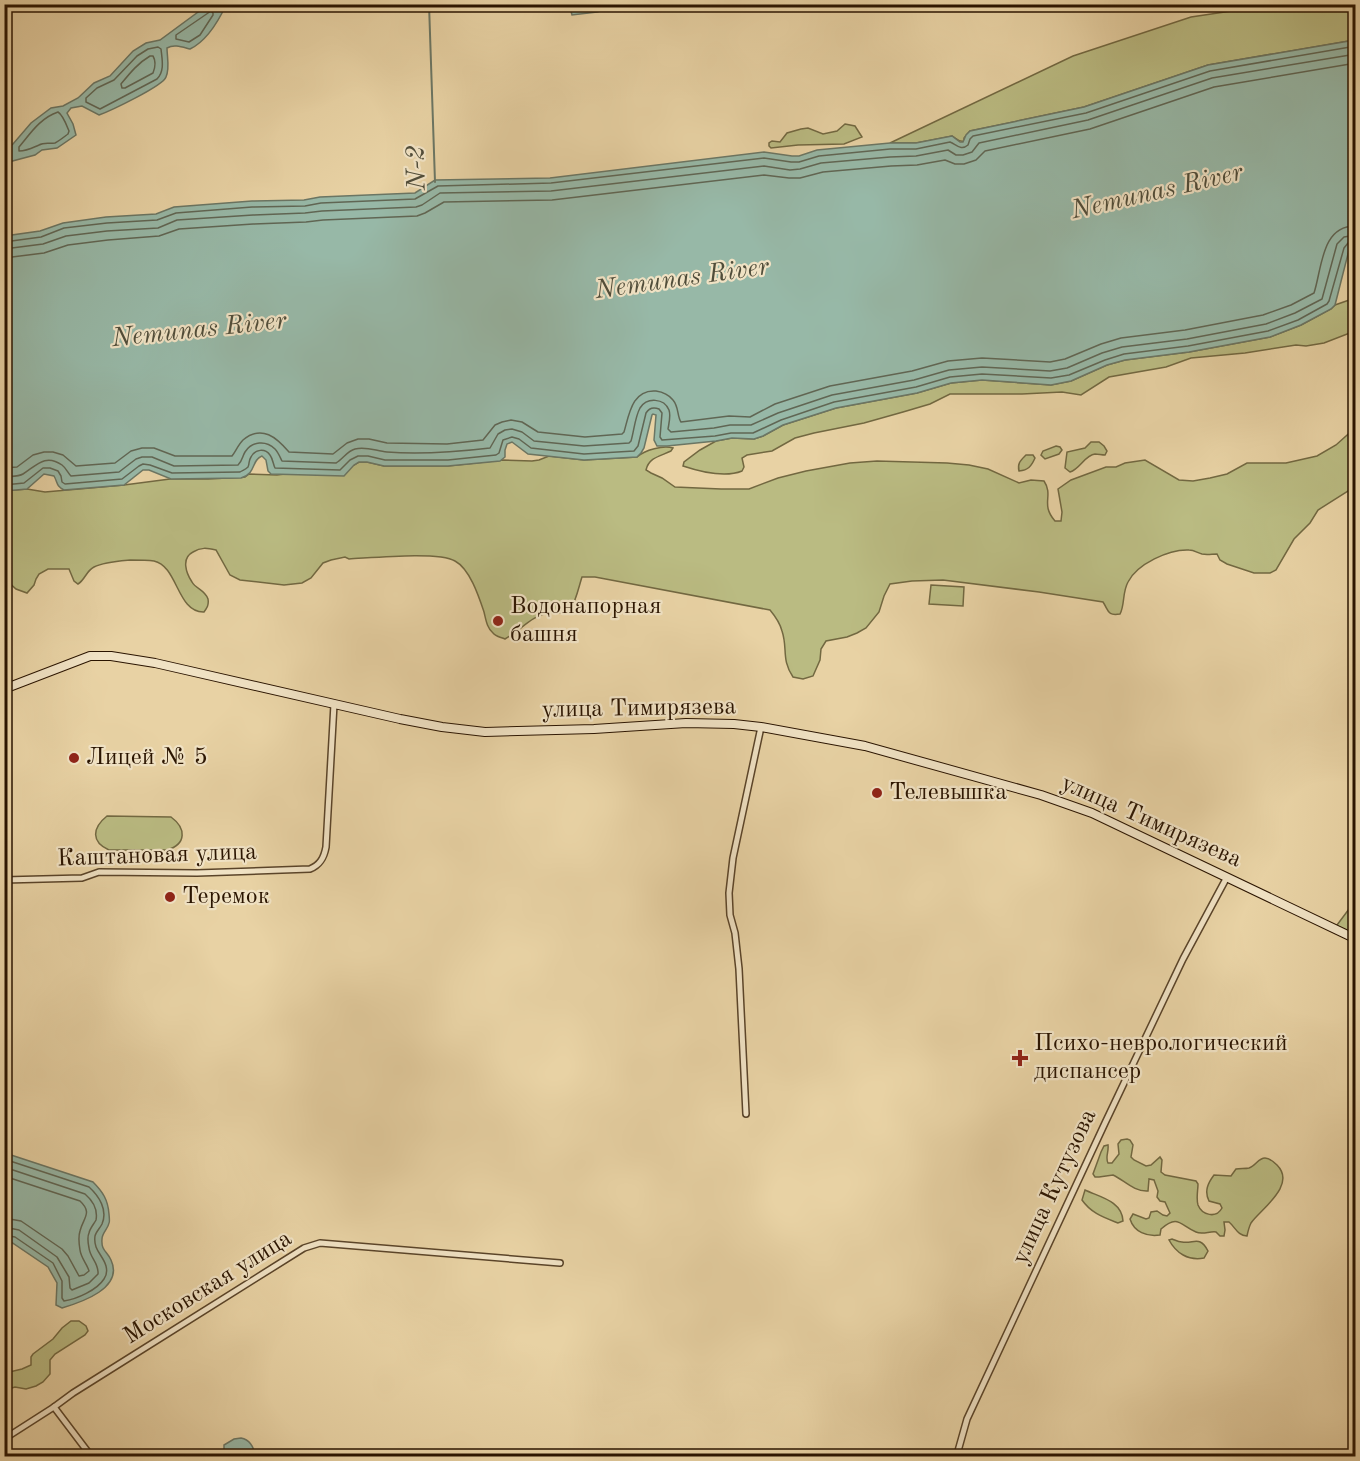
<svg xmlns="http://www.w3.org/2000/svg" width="1360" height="1461" font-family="'Old Standard TT',serif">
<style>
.green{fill:#babb82;stroke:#726841;stroke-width:1.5}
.water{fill:#97b8a7;stroke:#6b7664;stroke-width:1.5}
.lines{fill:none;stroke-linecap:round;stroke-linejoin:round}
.shore{stroke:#606654;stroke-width:1.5}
.stream{stroke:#6b7664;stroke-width:2}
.minor-casing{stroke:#5a4429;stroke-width:8}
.secondary-casing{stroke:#2a1400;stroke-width:10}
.minor{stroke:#f0e2c4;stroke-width:5}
.secondary{stroke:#f0e2c4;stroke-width:8}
.poi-dot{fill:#8f2418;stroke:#f0e2c4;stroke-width:2}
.labels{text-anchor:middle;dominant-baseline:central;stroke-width:4.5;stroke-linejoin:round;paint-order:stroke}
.poi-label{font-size:24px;fill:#2a1400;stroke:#f0e2c4;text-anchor:start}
.street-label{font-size:24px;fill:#2a1400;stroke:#f0e2c4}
.water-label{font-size:26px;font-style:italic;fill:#504d3a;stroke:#f0e2c4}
</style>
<rect width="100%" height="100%" fill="#e8d2a4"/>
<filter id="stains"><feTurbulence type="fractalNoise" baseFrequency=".00333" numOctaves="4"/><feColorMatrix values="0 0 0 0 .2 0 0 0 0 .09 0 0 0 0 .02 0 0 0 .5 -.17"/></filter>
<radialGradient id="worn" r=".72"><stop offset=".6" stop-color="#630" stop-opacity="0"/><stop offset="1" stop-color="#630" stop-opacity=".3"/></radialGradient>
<g class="green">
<path d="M 1272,5 L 1355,5 L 1355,40 L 1208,65 L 1084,107 L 970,131 L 964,138 L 964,141 C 959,143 956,138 952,136 L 916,143 L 890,143 L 1073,56 L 1191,17 Z"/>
<path d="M 845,124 L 855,126 L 862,137 L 844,144 L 798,145 L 771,148 L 769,146 L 769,143 L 772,141 L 780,142 L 787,133 L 801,129 L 808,128 L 823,134 L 837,131 Z"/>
<path d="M 1352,299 L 1355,300 L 1355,331 L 1324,343 L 1306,346 L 1296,345 L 1245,353 L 1191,358 L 1166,367 L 1109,377 L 1081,395 L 1062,392 L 1022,394 L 950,394 L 930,404 L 903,412 L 864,423 L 814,433 L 795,438 L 772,451 L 747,455 L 742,458 L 744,467 L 742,471 C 725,478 701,472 683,466 L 684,462 L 700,450 L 716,441 L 732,438 L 754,439 L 763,436 L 783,425 L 836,408 L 917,393 L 951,383 L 982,380 L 1051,385 L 1071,381 L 1107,365 L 1125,360 L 1189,352 L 1270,337 L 1301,325 L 1331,309 L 1335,305 Z"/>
<path d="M 1355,428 L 1355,580 L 1352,580 L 1351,489 L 1318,510 L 1310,523 L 1294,539 L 1276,570 L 1270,573 L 1254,573 L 1227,564 L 1220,560 L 1217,554 C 1212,554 1207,555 1202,554 C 1198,553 1194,550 1189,550 C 1169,549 1137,564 1128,582 C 1122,593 1125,605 1120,614 C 1107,616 1109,611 1103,602 L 1039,592 L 943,580 L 912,581 L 890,584 L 884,596 L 879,612 L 866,628 L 857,633 L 847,637 L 826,641 L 821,649 L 820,660 L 813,676 L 803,679 L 793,677 C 781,659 788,649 782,631 C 780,623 775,616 770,610 L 595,577 L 582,577 C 579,586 576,601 571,608 C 566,616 557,612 549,613 C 532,615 520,631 505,639 C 501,637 496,637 493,633 C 487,628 486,620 484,612 C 479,597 470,569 455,561 C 439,551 370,558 349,559 L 345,557 L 331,560 L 323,563 L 311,578 L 302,583 L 284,585 L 240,580 L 230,575 L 216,550 C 207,548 201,547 193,552 C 181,558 186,573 192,582 C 196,589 205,590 208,599 C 209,605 207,608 204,612 C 177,613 178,566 154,561 C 147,560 138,560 130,560 C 119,561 104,562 94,567 C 86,571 85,580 78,584 L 74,581 L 69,569 L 48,569 L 39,574 L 36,579 L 34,585 L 27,593 L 16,589 L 5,579 L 4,491 L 27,489 L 45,492 L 124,485 L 170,479 L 208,479 L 245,477 L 249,474 L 277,475 L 354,465 L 359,462 L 367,462 L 384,466 L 448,466 L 503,460 L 532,461 L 539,460 L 549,456 L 584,460 L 637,457 C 645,450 663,445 673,448 L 671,451 C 661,456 649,457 646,470 L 651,473 L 662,478 L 675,487 L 721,489 L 749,489 L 778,478 L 806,471 L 850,463 L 877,461 L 947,463 L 969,465 L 988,469 L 1019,483 L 1031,480 L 1044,481 C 1054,496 1040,504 1055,521 L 1061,521 L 1062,512 L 1058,489 L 1071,480 L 1106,467 L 1116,467 L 1125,463 L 1145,460 L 1179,480 L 1193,481 L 1210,478 L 1227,474 L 1247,463 L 1286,463 L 1317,456 L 1336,445 Z"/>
<path d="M 1091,442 L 1099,442 L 1104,446 L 1107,451 L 1105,455 C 1102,455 1098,454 1095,454 C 1085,455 1080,469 1070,472 L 1065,468 L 1067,452 L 1085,448 Z"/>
<path d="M 1056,446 L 1060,447 L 1062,450 L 1059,454 L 1045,459 L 1041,455 L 1043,451 Z"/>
<path d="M 1026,455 L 1033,455 L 1035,458 C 1031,467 1028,470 1019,471 C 1017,463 1021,460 1026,455 Z"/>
<path d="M 931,585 L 964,587 L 963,606 L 929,604 Z"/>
<path d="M 107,816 L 171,817 C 186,828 187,844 167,850 L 109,850 C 91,842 92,828 107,816 Z"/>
<path d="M 1355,901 L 1355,939 L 1334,929 Z"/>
<path d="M 1127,1139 L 1130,1140 L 1133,1145 L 1131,1157 L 1134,1160 L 1146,1166 L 1151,1165 L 1160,1157 L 1162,1160 L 1161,1172 L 1165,1175 L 1196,1181 L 1198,1184 C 1198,1190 1196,1198 1198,1205 C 1202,1215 1216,1219 1222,1208 L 1220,1204 L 1209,1201 C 1204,1191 1208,1183 1214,1175 L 1231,1176 L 1236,1169 C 1240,1168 1245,1169 1249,1168 C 1256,1166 1258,1158 1265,1158 C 1269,1158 1274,1162 1277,1165 C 1297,1185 1261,1209 1251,1223 C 1249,1227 1248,1231 1247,1236 C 1238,1236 1235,1227 1229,1222 L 1224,1222 L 1225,1230 L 1224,1236 L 1220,1236 L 1216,1232 C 1210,1231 1202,1235 1196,1232 C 1180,1225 1178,1214 1161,1229 L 1160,1235 C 1147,1237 1134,1232 1130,1219 L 1133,1214 L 1146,1219 L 1149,1218 L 1151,1212 L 1157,1211 L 1163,1215 L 1167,1216 L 1170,1213 L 1165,1202 L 1160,1201 L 1157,1197 L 1158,1191 L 1154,1180 L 1149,1179 L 1148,1191 C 1134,1192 1124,1180 1113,1175 L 1099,1177 L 1095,1177 L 1093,1174 L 1101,1152 L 1104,1146 L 1108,1145 C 1109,1152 1105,1157 1108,1163 L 1112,1163 L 1119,1154 L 1118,1144 L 1121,1140 Z"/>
<path d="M 1085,1190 C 1100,1197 1122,1201 1123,1221 L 1118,1223 C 1103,1217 1091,1213 1082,1200 Z"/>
<path d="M 1172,1239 C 1175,1240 1178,1242 1182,1242 C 1194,1244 1200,1235 1208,1251 L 1204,1258 C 1188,1261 1176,1253 1169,1240 Z"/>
<path d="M 71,1321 L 79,1321 L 86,1326 L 88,1331 L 85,1335 L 55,1354 L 50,1360 L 50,1374 L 43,1382 L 36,1386 L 26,1389 L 15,1387 L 5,1390 L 5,1373 L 22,1369 L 31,1365 L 31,1357 L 33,1354 L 53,1339 L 62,1328 Z"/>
</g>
<g class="water">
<path d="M 209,4 L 226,5 C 218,22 207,41 190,49 C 182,47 174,44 167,48 C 167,57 170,68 166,77 C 163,86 110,111 99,115 L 82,106 L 71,108 L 67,113 L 73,124 L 76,135 L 57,148 L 42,150 L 35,155 L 5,163 L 5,150 L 13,144 L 31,123 L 51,108 L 63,106 L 78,98 L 94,83 L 110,76 L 133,51 L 146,43 L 160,40 Z"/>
<path d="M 577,5 L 577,4 L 623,5 L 597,12 L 572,15 L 570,8 Z"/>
<path d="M 1355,40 L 1355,249 L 1353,248 L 1349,250 L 1335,305 L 1331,309 L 1301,325 L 1270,337 L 1189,352 L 1125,360 L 1107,365 L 1071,381 L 1051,385 L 982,380 L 951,383 L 917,393 L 836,408 L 783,425 L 763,436 L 754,439 L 732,438 L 716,441 L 667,446 L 657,446 L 654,440 L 656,415 L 653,414 L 652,415 L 644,448 L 641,453 L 637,457 L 584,460 L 528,454 L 512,442 L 507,444 L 505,450 L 505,457 L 500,461 L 448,466 L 384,466 L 367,462 L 359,462 L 354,465 L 344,476 L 271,474 L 268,471 L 266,460 L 262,456 C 251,460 257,473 241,478 L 171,479 L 149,470 L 143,470 L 124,485 L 64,490 C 56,486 58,483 54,476 L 44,474 L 27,489 L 5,491 L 5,236 L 40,231 L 63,223 L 106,217 L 156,214 L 174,207 L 252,201 L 304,200 L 320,197 L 415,193 L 435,180 L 550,178 L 764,152 L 792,156 L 799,156 L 817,150 L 890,143 L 916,143 L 952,136 L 960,142 L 963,142 L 966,135 L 970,131 L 1084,107 L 1208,65 Z"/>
<path d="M 1355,255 L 1355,300 L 1352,299 L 1349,294 Z"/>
<path d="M 5,1153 L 93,1182 C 103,1192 108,1200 109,1214 C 109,1215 110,1222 109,1223 C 108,1229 102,1233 102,1239 C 101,1251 107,1251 111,1260 C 124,1288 82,1302 62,1308 L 56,1305 L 57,1283 L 48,1267 L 11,1242 L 5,1240 Z"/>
<path d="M 241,1438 C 251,1440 254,1448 255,1456 L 226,1456 L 224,1453 L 224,1445 L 234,1439 Z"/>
</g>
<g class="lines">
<g class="shore">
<path d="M 211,11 L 213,13 L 213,15 L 200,35 L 189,42 L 176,39 L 176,35 Z"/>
<path d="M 158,47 L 161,49 C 162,59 165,71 157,79 L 100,109 L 86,102 L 86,98 L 97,88 L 114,80 L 137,56 L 148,49 Z"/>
<path d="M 150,56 L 153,56 C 156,61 155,68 153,73 L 125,88 L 122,88 L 121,84 C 130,73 138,63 150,56 Z"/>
<path d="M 58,112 C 63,115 67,126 69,131 L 68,134 C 64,137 59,141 55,143 C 49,144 44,142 39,145 C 32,148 27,151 19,151 L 19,147 C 30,134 40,118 58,112 Z"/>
<path d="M 4,242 L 41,237 L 64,228 L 107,223 L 157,220 L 176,213 L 252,207 L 305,206 L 321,203 L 415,199 L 438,186 L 551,183 L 764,158 L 791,162 L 799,162 L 819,156 L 890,149 L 916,149 L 950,142 C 957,145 961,151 968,145 L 970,139 L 973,136 L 1086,113 L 1210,71 L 1356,46"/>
<path d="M 4,249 L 43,244 L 66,236 L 107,231 L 158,228 L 177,220 L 253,215 L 305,213 L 322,211 L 416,207 L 422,205 L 440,193 L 551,191 L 764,166 L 790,170 L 800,169 L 821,163 L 890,157 L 916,156 L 948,150 L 956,155 L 963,155 L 972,152 L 979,143 L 1088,120 L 1212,78 L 1356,54"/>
<path d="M 4,258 L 44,253 L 68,245 L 108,240 L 159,236 L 179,229 L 253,224 L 306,222 L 323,220 L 417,216 L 425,213 L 444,202 L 552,200 L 764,175 L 789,178 L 800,178 L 823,172 L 891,166 L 917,165 L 945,160 L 955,164 L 964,164 L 976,160 L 985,151 L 1090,129 L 1214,87 L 1356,63"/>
<path d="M 4,468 L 17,467 L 33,455 L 44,452 L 53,452 L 63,455 L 76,466 L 115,463 L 131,451 L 142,448 L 154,448 L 175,456 L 232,456 C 236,451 238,445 243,440 C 262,424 277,438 289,452 L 333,454 L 347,443 L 358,439 L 369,439 L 387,443 L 447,444 L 483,440 L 495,425 L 502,422 L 511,420 L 522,422 L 538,432 L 585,437 L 622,434 L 624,432 C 629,415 632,389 656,391 C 663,392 669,395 673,400 C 679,407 677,416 681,422 L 729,416 L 750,417 L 775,404 L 830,386 L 912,371 L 948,361 L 982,358 L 1050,362 L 1065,359 L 1101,344 L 1121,338 L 1185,330 L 1263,315 L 1291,305 L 1314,293 C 1322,269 1321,225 1356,226"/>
<path d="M 4,477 C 10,476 18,477 23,474 C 36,466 45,453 62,465 C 66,468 68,473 71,476 L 119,472 L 136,459 L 142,457 L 152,457 L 174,466 L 238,465 C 243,460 242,457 245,452 C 252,441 266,440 275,449 C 278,452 280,457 282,461 L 336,463 C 343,459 347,451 355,449 C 366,446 376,451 387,452 C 421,455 456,452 490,448 L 498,434 L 505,430 L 512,429 L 522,432 L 534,441 L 584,446 L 629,443 L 631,441 C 634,431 635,417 640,408 C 647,397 664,398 669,410 C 671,416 669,423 668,429 L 671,432 L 714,428 L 730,425 L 751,425 L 778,413 L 832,395 L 914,380 L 949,370 L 982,367 L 1050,371 L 1067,368 L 1102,353 L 1122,347 L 1187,339 L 1266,324 L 1295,313 L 1322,299 L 1337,244 L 1344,237 L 1356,235"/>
<path d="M 4,485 L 24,483 L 43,468 L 50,468 L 58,471 L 61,476 L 62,482 L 65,484 L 122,479 L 139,466 L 143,464 L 150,465 L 172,473 L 240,472 C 243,470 245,470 248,467 C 250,462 248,462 251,457 C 255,449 265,448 270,455 C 273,459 273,464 275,468 L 340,470 L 350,460 L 358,456 L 368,456 L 385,460 L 448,460 L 496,455 L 499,453 L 503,440 L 512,437 L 519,439 L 531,448 L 584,454 L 634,451 L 638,446 L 646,413 C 649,408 654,407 659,409 L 662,413 L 660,437 L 662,440 L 715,436 L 731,433 L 753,433 L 781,420 L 834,402 L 916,387 L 950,377 L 982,374 L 1051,378 L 1069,375 L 1105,360 L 1124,354 L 1188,346 L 1268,331 L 1298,320 L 1327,304 L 1329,301 L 1344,248 L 1348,243 L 1356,242"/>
<path d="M 4,1159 L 89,1187 C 99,1196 108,1210 102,1224 C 100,1228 96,1232 95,1236 C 93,1250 103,1255 106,1266 C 107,1270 107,1275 104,1279 C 97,1290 77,1299 64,1301 L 62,1298 L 62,1281 L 53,1263 L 15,1237 L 4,1235"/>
<path d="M 4,1167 L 85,1194 C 92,1200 98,1209 96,1220 C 94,1224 90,1228 89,1233 C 87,1237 88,1243 89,1248 C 90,1258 99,1263 98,1274 L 89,1283 L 72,1290 L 70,1288 L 69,1277 L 57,1257 L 19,1230 L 4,1227"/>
<path d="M 4,1176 L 80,1201 C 93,1213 83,1218 80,1231 C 78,1237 79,1244 80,1250 C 81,1258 87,1264 89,1271 L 84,1275 L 79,1276 L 68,1256 L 62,1249 L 21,1221 L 4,1218"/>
</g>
<path class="stream" d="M 429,4 L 435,182"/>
<defs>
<g id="minor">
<path d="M 4,880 L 82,878 L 99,872 L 197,873 L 310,869 C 320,865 324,858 326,847 L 334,704"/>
<path d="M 746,1114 L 739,969 L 735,933 L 730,915 L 729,893 L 733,858 L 761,727"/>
<path d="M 54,1407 L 91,1456"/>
<path d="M 4,1439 L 54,1407 L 73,1393 L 304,1248 L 320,1243 L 560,1263"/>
<path d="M 958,1451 L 967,1419 L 1105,1123 L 1183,959 L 1227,877"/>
</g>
<path id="secondary" d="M 4,689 L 90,656 L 111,656 L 155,663 L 400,719 L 442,727 L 485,732 L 594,729 L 686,723 L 734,724 L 761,727 L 865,746 L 1041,795 L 1092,813 L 1356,939"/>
</defs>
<use href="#minor" class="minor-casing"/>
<use href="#secondary" class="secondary-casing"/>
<use href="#minor" class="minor"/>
<use href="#secondary" class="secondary"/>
</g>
<g class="poi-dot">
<circle cx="498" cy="621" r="6"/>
<circle cx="74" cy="758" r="6"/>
<circle cx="877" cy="793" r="6"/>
<circle cx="170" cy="897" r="6"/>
<path d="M1017 1049h6v6h6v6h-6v6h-6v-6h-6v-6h6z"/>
</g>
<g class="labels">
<g class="poi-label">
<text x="510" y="607">Водонапорная<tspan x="510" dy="28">башня</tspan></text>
<text x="86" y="758">Лицей № 5</text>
<text x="889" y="793">Телевышка</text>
<text x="182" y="897">Теремок</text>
<text x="1034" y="1044">Психо-неврологический<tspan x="1034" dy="28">диспансер</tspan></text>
</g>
<g class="street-label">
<text transform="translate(639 709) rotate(-1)">улица Тимирязева</text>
<text transform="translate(1151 822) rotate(24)">улица Тимирязева</text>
<text transform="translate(157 856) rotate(-2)">Каштановая улица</text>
<text transform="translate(1055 1187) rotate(-65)">улица Кутузова</text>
<text transform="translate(208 1288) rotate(-32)">Московская улица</text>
</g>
<g class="water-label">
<text transform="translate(417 168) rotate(-92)">N-2</text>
<text transform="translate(1157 192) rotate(-13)">Nemunas River</text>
<text transform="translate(682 279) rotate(-8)">Nemunas River</text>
<text transform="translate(199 330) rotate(-6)">Nemunas River</text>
</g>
</g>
<rect width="1360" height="1461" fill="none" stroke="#e8d2a4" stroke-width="24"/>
<rect x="6" y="6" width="1348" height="1449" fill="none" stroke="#2a1400" stroke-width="3"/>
<rect x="12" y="12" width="1336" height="1437" fill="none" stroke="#2a1400" stroke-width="1.5"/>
<rect width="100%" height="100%" filter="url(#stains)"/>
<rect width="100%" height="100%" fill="url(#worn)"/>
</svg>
